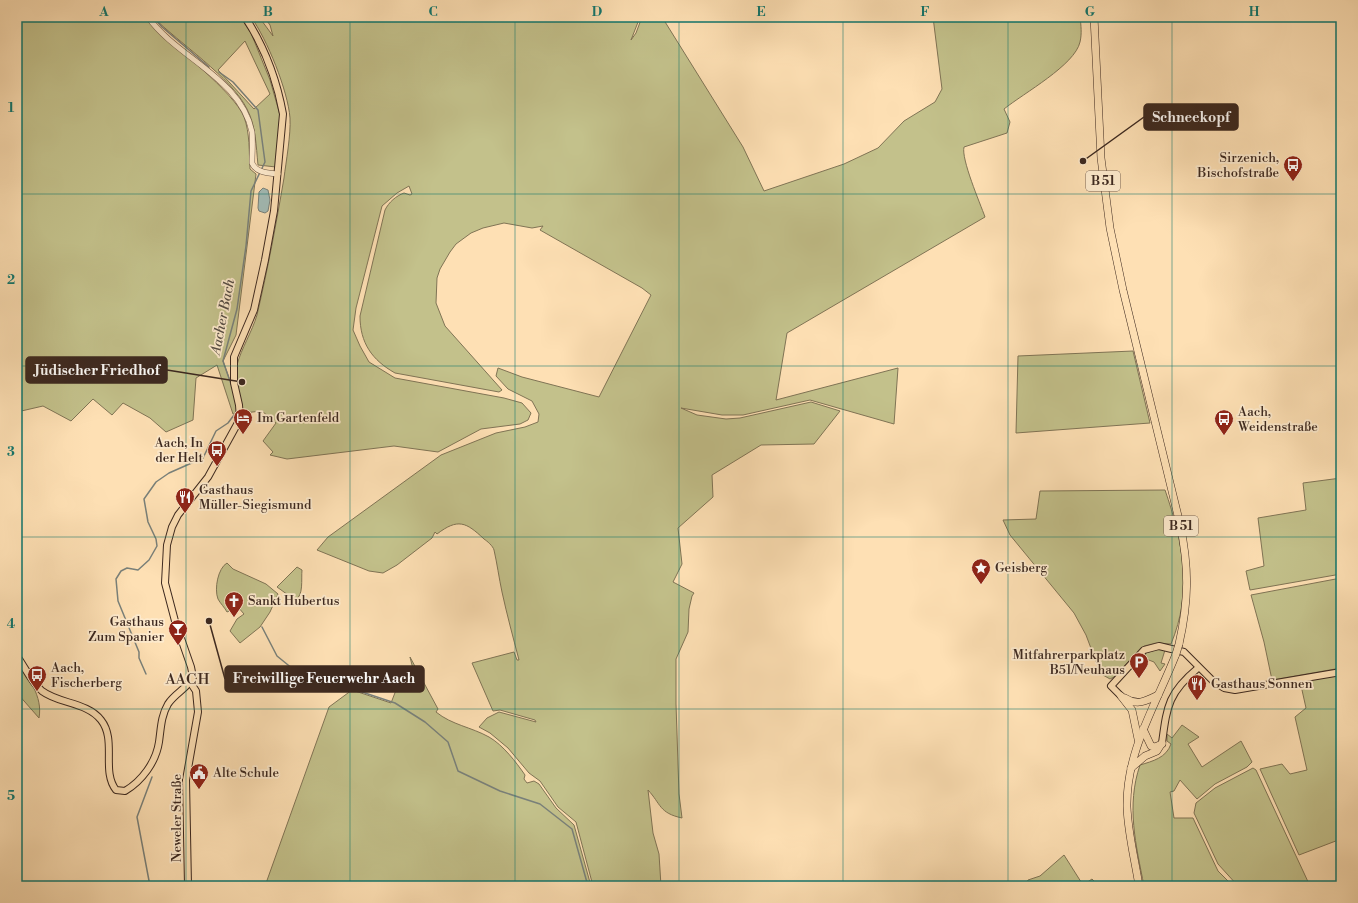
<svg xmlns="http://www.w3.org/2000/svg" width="1358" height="903" font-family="'Libre Bodoni',serif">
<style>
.green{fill:#c3c18b;stroke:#807455;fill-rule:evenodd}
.water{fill:#a2bbb6;stroke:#79807a}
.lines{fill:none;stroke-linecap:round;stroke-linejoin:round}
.stream{stroke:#79807a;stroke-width:1.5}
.minor-casing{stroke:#6c5644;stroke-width:6}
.major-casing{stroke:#3c281f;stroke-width:8}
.highway-casing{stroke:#3c281f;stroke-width:8}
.minor{stroke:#feebce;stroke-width:5}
.major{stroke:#fee0b4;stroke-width:6}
.highway{stroke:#fee0b4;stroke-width:7}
.highway-bridge-casing{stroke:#3c281f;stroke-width:8;stroke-linecap:butt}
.highway-bridge{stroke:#fee0b4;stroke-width:7}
.grid{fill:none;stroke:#0f766e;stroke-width:1;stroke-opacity:0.55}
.labels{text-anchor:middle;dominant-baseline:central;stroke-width:3.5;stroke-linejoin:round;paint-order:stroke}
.shield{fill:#feebce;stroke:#766254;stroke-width:1}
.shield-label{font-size:12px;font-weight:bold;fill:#3c281f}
.poi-label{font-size:13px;fill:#3c281f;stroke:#feebce;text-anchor:start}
.street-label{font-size:13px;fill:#3c281f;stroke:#feebce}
.water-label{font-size:14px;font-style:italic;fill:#564d45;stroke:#feebce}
.quarter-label{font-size:15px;letter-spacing:1px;fill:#3c281f;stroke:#feebce}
.leader{fill:none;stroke:#3c281f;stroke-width:1.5}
.callout-dot{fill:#3c281f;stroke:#feebce;stroke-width:1.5}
.callout{fill:#3c281f;stroke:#3c281f;stroke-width:1.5}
.callout-label{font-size:14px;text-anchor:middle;font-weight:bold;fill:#fff}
.neatline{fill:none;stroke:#0f766e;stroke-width:1.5}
.grid-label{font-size:13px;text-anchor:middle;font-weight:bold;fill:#0f766e}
</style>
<rect width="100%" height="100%" fill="#fee0b4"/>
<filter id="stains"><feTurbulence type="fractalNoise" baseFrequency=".005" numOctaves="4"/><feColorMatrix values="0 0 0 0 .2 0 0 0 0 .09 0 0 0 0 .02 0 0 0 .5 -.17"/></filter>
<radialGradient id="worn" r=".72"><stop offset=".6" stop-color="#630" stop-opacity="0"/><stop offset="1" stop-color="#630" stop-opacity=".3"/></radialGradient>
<g class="green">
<path d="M 17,17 L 145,17 L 153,27 C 175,47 234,92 244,117 C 250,133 249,152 250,169 L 256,174 L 236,335 L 223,361 L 235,395 L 239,413 L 233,414 L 217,365 L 196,378 L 193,420 L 166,432 L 150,418 L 123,403 L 112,415 L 93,399 L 71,421 L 43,406 L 17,412 Z"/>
<path d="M 153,17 L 240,17 L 251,33 L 270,80 L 280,115 L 276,167 L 258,165 C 256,146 256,126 247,109 C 231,77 179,43 153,17 ZM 245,41 L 270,94 L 254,109 L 218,70 Z"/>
<path d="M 251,17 L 259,17 L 273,36 L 270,25 L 264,17 L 640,17 L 631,40 L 636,33 L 642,17 L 662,17 L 743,147 L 764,191 L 844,164 L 878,148 L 904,121 L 935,102 L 942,89 L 933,17 L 1080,17 C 1081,25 1082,34 1080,42 C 1075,65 1024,93 1004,109 L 1010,122 L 1007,133 L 964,147 C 961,159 980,203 985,217 L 787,333 L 776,400 L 898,368 L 894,424 L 810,400 L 743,415 L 722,415 L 681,408 L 697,415 L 726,419 L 740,418 L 811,402 L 840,411 L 814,444 L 761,445 L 712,475 L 713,497 L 678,528 L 682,564 L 673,582 L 694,593 L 692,596 L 689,609 L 688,632 L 676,659 L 676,704 L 679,794 L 682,818 C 659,813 661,804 648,790 L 653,833 L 659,854 L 661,886 L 593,886 L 576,822 L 558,807 L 540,781 L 529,773 L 508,748 L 490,733 L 479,727 L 487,718 L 499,712 L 536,722 L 535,720 L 500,710 L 493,711 L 472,663 L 514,652 L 517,660 L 519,660 C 513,637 507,615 502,592 C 499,578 497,563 494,550 C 493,546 487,541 484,539 C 466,522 458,518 437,534 L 435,532 L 432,538 L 397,565 L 383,573 L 369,571 L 317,550 L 328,537 L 441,455 L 496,433 L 525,427 L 538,422 L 539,414 L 532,401 L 508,389 L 496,376 L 498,368 L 522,377 L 599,397 L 651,295 L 642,288 L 540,230 L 543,226 L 532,228 L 504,223 L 483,228 L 471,233 L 456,244 L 450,252 L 440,269 L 437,278 L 436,303 L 445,326 L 502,390 L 499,392 L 395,373 C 372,360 360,343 360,316 L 385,210 C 389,202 396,196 404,193 L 410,195 L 412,194 L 409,186 L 397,193 L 382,206 L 356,308 L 353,330 L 360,346 L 369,362 L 395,378 L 504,398 L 522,403 L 531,413 L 528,420 L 520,424 L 481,429 L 438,452 L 394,446 L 287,459 L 270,455 L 273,452 L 263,441 L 276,423 L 262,411 L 243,413 C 241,398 234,381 237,365 C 241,349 252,332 257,315 C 268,268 276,225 284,178 C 286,162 291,134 290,118 C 288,91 267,39 251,17 Z"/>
<path d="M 1133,351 L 1150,423 L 1016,433 L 1018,356 Z"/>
<path d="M 1341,478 L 1341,574 L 1250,590 L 1246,571 L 1264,566 L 1258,518 L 1306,510 L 1303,483 Z"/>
<path d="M 1165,490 C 1183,542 1193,591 1171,644 L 1156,643 L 1144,646 L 1114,677 L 1110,679 L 1103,675 L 1098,667 L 1086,635 L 1074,613 L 1010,535 L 1003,520 L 1036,519 L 1040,491 Z"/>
<path d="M 227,563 L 233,569 L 266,584 L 278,594 L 270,612 L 260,627 L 240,643 L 230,631 L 237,619 L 244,614 L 238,607 L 227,612 C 225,608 220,603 218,599 C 214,589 218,568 227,563 Z"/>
<path d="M 297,567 L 302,570 C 301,579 304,596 295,600 L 277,587 Z"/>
<path d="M 1341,578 L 1341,668 L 1272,680 L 1264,642 L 1251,595 Z"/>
<path d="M 1158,649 L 1165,650 L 1161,663 L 1165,664 L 1160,671 L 1154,662 L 1141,657 L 1146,653 Z"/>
<path d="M 410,657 L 438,709 L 436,712 C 452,725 471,727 489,737 C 503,745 516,762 525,775 L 524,779 L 527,783 L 534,781 L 539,784 L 556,808 L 574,825 L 591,886 L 265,886 L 329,707 L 352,690 L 391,703 L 398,685 L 375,676 L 371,667 L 398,678 L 418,689 Z"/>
<path d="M 17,660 C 28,678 43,696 39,718 L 17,693 Z"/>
<path d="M 1341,673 L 1341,839 L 1299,855 L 1260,769 L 1282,764 L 1290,774 L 1307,770 L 1295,717 L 1306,708 L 1300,681 Z"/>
<path d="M 1182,725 L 1199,737 L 1188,744 L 1202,767 L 1241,741 L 1252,762 L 1247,767 L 1215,784 L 1197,799 L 1180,780 L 1174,791 L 1170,792 L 1174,818 L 1193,818 L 1218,871 L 1233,886 L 1144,886 C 1136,845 1126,806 1140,765 C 1153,761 1166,758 1171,744 L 1167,741 L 1167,734 L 1172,738 Z"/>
<path d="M 1253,768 L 1256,770 L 1310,886 L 1238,886 L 1218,864 L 1194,813 L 1196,803 L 1215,788 Z"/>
<path d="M 1064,855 L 1083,885 L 1092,879 L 1099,886 L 1025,886 L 1028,880 L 1040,876 Z"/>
</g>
<path class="water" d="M 263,188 L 268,190 L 270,200 L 268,211 L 265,213 L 259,211 L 258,208 L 259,192 Z"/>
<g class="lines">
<g class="stream">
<path d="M 155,17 L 155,19 L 162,27 L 209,67"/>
<path d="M 219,72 L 233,82 L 258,110 L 265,162 L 251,191 L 246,246 L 237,309 L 223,361 L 231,384"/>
<path d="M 262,627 L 277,656 L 309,682 L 350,688 L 395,703 L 425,722 L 448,742 L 458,771 L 500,791 L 540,804 L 572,829 L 588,886"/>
<path d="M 146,674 L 139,658 L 139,652 L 118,601 L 116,579 L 121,571 L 127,568 L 138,570 L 149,560 L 157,546 L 156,539 L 148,522 L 144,499 L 156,482 L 169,473 L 203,458 L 216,431 L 228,423 L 237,411"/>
<path d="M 150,886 L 137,817 L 152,777"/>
</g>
<defs>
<path id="minor" d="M 148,17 C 177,58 241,78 252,132 C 253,141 252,153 252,163 C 256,173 269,173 278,174"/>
<g id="major">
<path d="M 17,656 C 25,667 31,682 42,691 C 59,704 87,702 101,720 C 117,740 101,771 116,790 L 125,791 C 142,781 156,762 159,742 C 161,728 161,716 168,704 C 175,693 188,688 193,677 L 191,667 L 175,621 L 165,583 L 167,545 L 172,527 L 178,515 L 208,477 L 240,419 L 239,405 L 234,383 L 234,357 L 254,310 L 265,260 L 274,211 L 283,114 C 277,81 264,46 245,17"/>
<path d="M 1121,696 L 1111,686 L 1144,650 L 1159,646 L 1184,652 L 1213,681 L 1224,688 L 1235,690 L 1341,672"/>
<path d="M 1162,743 C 1167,706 1168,693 1198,668"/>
<path d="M 188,886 L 186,780 L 198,712 L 196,691 L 190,682"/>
</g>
<g id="highway">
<path d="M 1094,17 L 1101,158 L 1110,228 L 1123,290 L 1180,524 C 1189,567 1189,600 1179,644"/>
<path d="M 1121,696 L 1132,710 L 1138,739"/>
<path d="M 1125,698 C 1137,706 1146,701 1158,695"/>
<path d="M 1143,729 L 1151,746 L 1155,747 L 1162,744"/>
<path d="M 1131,768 L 1145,756 L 1157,751 L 1162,743"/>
<path d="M 1139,886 C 1135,860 1128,834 1127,807 C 1126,751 1156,705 1176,654"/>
</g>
</defs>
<use href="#minor" class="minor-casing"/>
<use href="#major" class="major-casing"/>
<use href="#highway" class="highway-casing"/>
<use href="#minor" class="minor"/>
<use href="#major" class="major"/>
<use href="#highway" class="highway"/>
<defs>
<path id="highway-bridge" d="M 1176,654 L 1179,644"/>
</defs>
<use href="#highway-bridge" class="highway-bridge-casing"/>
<use href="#highway-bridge" class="highway-bridge"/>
</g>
<path class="grid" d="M 186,17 L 186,886M 350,17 L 350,886M 515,17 L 515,886M 679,17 L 679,886M 843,17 L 843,886M 1008,17 L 1008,886M 1172,17 L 1172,886M 17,194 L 1341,194M 17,366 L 1341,366M 17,537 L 1341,537M 17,709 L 1341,709"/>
<defs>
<symbol id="bus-pin" viewBox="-11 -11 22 30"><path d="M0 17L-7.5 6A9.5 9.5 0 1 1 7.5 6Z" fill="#8f2418" stroke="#feebce"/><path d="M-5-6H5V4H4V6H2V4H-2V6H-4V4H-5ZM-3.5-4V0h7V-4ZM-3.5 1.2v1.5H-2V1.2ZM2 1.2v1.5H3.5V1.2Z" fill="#fff"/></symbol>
<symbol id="hotel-pin" viewBox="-11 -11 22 30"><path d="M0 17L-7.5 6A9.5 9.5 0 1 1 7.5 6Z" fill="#8f2418" stroke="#feebce"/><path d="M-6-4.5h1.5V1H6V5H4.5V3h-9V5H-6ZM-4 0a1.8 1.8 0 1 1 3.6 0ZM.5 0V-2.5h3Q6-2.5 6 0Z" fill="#fff"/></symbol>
<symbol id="restaurant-pin" viewBox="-11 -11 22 30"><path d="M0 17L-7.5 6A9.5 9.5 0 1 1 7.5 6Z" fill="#8f2418" stroke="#feebce"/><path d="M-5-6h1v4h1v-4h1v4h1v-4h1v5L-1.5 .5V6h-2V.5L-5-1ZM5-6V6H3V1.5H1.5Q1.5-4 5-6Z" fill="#fff"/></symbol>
<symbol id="sight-pin" viewBox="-11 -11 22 30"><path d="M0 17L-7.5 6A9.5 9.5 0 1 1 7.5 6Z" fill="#8f2418" stroke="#feebce"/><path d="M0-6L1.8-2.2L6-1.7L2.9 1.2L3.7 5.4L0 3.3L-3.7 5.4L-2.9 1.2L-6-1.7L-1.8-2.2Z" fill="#fff"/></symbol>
<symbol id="church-pin" viewBox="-11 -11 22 30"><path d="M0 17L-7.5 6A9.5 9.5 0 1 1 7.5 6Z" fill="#8f2418" stroke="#feebce"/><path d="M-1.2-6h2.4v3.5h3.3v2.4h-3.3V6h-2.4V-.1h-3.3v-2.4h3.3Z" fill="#fff"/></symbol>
<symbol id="bar-pin" viewBox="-11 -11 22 30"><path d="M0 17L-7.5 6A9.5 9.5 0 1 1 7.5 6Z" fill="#8f2418" stroke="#feebce"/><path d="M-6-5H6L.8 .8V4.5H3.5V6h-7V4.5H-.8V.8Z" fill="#fff"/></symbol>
<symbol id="parking-pin" viewBox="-11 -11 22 30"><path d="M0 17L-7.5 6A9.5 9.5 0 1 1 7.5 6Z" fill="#8f2418" stroke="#feebce"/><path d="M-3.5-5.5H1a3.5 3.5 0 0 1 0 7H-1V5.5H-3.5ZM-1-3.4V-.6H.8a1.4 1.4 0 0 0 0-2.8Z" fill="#fff"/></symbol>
<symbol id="civic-pin" viewBox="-11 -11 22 30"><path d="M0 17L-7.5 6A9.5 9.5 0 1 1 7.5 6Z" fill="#8f2418" stroke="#feebce"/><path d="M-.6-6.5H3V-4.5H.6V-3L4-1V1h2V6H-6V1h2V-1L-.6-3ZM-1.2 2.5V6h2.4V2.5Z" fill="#fff"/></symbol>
</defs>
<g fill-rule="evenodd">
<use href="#bus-pin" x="1282" y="154" width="22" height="30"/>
<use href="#hotel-pin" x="232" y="407" width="22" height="30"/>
<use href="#bus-pin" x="1213" y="408" width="22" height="30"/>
<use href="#bus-pin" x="206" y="439" width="22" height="30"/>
<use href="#restaurant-pin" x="174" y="486" width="22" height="30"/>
<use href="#sight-pin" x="970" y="557" width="22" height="30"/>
<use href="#church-pin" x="223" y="590" width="22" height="30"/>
<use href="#bar-pin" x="167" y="618" width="22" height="30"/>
<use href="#parking-pin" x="1128" y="651" width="22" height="30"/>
<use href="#bus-pin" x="26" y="664" width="22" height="30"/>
<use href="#restaurant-pin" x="1186" y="673" width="22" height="30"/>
<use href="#civic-pin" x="188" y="762" width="22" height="30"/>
</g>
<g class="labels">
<g class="shield">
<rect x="1086" y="171" width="34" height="20" rx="3"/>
<rect x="1164" y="516" width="34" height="20" rx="3"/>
</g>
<g class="shield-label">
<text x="1103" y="181">B 51</text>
<text x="1181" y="526">B 51</text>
</g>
<g class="poi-label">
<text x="1279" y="158" text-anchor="end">Sirzenich,<tspan x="1279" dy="15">Bischofstraße</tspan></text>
<text x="1238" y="412">Aach,<tspan x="1238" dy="15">Weidenstraße</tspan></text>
<text x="257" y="418">Im Gartenfeld</text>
<text x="203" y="443" text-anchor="end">Aach, In<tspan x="203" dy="15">der Helt</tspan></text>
<text x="199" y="490">Gasthaus<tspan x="199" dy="15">Müller-Siegismund</tspan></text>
<text x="995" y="568">Geisberg</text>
<text x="248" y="601">Sankt Hubertus</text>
<text x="164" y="622" text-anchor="end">Gasthaus<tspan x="164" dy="15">Zum Spanier</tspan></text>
<text x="1125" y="655" text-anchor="end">Mitfahrerparkplatz<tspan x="1125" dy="15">B51/Neuhaus</tspan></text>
<text x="51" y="668">Aach,<tspan x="51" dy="15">Fischerberg</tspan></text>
<text x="1211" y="684">Gasthaus Sonnen</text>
<text x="213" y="773">Alte Schule</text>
</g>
<g class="street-label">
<text transform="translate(177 818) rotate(-90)">Neweler Straße</text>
</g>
<g class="water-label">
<text transform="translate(223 317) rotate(-79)">Aacher Bach</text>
</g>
<g class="quarter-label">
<text x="188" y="679">AACH</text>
</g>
</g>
<path class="leader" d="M1083 161L1144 117M242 382L167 370M209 621L225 679"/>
<g class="callout-dot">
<circle cx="1083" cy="161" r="4"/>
<circle cx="242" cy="382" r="4"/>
<circle cx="209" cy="621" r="4"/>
</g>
<g class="callout">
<rect x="1144" y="104" width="94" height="26" rx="4"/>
<rect x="26" y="357" width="141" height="26" rx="4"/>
<rect x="225" y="666" width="199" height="26" rx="4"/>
</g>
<g class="callout-label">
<text x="1191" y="122">Schneekopf</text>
<text x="97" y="375">Jüdischer Friedhof</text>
<text x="324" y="683">Freiwillige Feuerwehr Aach</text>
</g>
<rect width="1358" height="903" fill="none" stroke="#fee0b4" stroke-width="44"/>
<rect x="22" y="22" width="1314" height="859" class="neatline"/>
<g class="grid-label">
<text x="104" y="16">A</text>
<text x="268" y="16">B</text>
<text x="433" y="16">C</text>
<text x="597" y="16">D</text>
<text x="761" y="16">E</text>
<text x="925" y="16">F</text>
<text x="1090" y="16">G</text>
<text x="1254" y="16">H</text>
<text x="11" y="112">1</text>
<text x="11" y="284">2</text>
<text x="11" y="456">3</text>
<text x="11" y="628">4</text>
<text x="11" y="800">5</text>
</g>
<rect width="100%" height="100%" filter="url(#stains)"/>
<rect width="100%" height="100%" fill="url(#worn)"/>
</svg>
